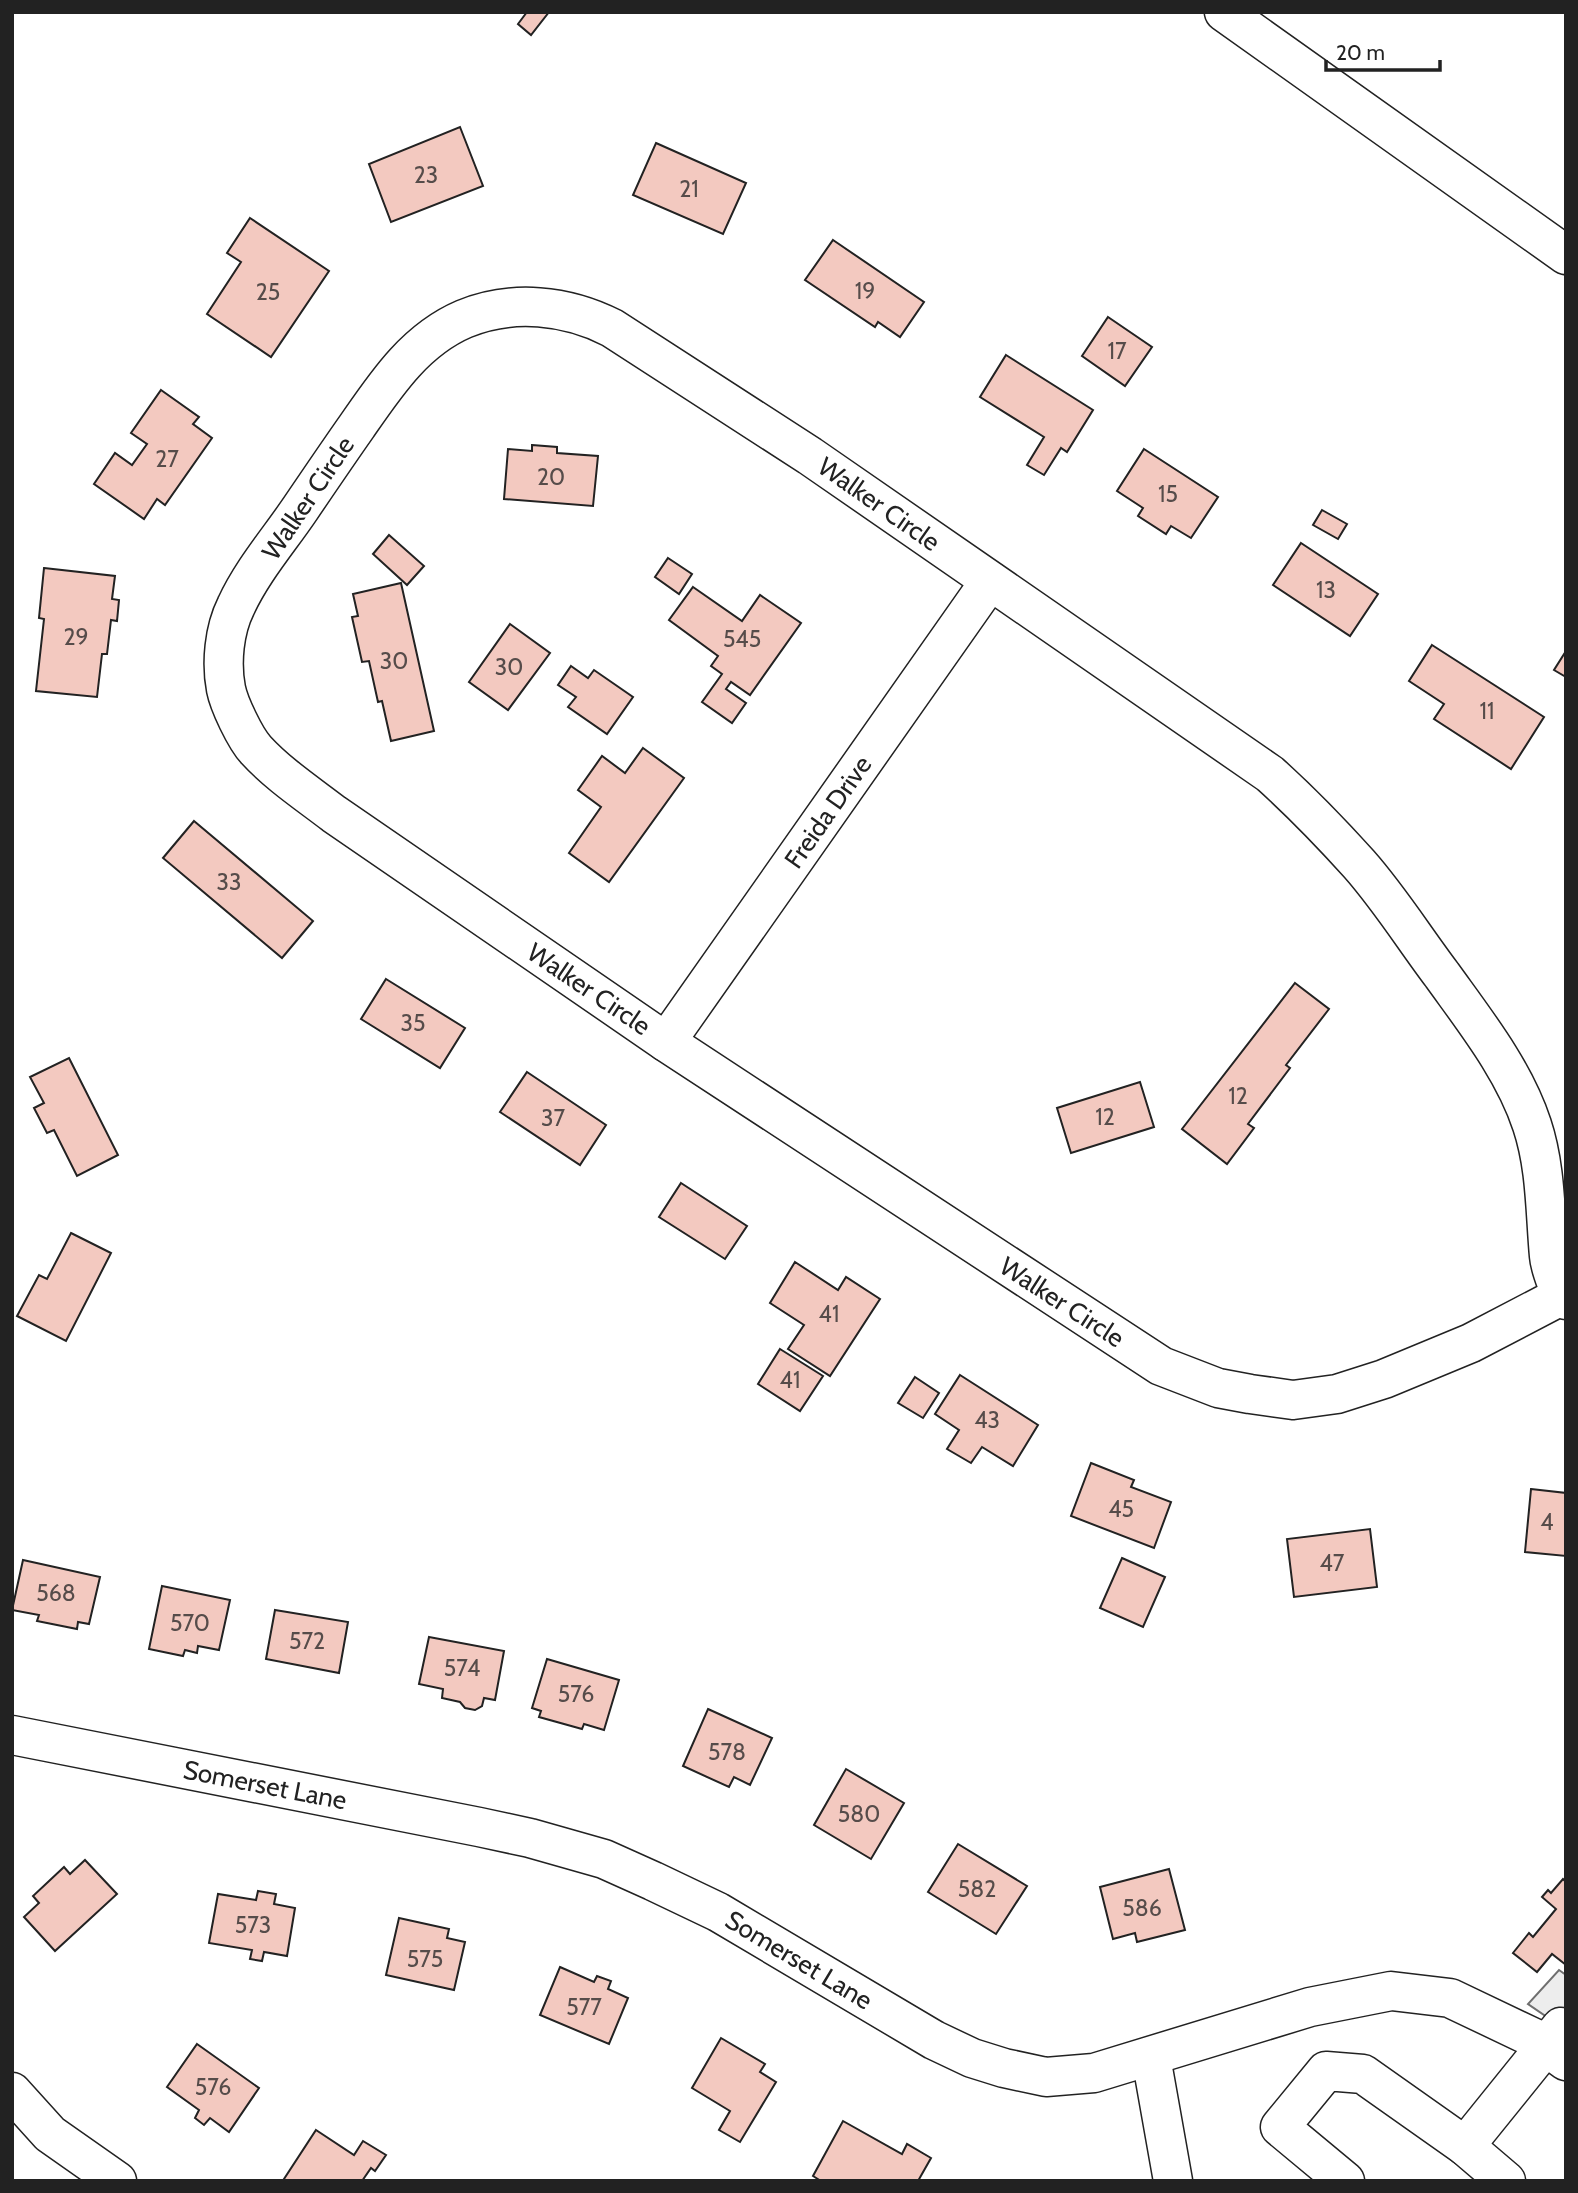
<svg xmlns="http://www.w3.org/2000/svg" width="1578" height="2193" font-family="Cabin,sans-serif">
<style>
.parking{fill:#ededed;stroke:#6f6f6f;stroke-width:2}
.building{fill:#f3c9c0;stroke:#222;stroke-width:2}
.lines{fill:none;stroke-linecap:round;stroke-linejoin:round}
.minor-casing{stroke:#222;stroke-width:41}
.minor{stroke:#fff;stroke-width:38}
.labels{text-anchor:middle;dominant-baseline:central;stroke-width:5;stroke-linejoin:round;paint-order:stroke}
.number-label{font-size:23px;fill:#564c4a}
.street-label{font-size:26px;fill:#222;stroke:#fff}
</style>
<rect width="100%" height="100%" fill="#fff"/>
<path class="parking" d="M 1559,1970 L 1566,1975 L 1566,2030 L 1528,2004 Z"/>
<g class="building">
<path d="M 527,12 L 549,12 L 531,35 L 518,24 Z"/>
<path d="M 460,127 L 483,186 L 391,222 L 369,164 Z"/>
<path d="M 656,143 L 746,183 L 723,234 L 633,195 Z"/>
<path d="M 250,218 L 329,271 L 271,357 L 207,314 L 241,262 L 227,253 Z"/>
<path d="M 833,240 L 924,302 L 900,337 L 878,322 L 875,327 L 805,280 Z"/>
<path d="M 1108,317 L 1152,347 L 1125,386 L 1082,356 Z"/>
<path d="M 1006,355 L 1093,410 L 1067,452 L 1061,448 L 1044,475 L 1027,465 L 1044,437 L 980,397 Z"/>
<path d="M 161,390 L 199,417 L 193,424 L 212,438 L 165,505 L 157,499 L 144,519 L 94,484 L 115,453 L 132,465 L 147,444 L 131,433 Z"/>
<path d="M 532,445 L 557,447 L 557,453 L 598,456 L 593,506 L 504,499 L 508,449 L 532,451 Z"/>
<path d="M 1144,449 L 1218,497 L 1191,538 L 1171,526 L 1166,534 L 1138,516 L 1143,508 L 1117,491 Z"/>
<path d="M 1322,510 L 1347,524 L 1338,539 L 1313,525 Z"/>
<path d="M 389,535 L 424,566 L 407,585 L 373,554 Z"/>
<path d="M 1301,543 L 1378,594 L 1350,636 L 1273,585 Z"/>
<path d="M 668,558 L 692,574 L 679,594 L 655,577 Z"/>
<path d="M 44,568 L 115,576 L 112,599 L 119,600 L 117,621 L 111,620 L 107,654 L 102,654 L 97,697 L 36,691 L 44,619 L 39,618 Z"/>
<path d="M 401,583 L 434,731 L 391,741 L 382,701 L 378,702 L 369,661 L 362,662 L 352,617 L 358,616 L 353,594 Z"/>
<path d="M 693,587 L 742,621 L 760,595 L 801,623 L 750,695 L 731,682 L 726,689 L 746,703 L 732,723 L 702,702 L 722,674 L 711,666 L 718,656 L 669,620 Z"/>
<path d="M 510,624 L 550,653 L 508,710 L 469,682 Z"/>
<path d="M 1432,645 L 1544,717 L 1511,769 L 1434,719 L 1444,704 L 1409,681 Z"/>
<path d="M 1566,651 L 1566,677 L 1554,670 Z"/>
<path d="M 571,666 L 588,678 L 594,670 L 633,697 L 607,734 L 568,707 L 576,697 L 558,685 Z"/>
<path d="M 643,748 L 684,778 L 609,882 L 569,853 L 601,807 L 578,790 L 602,756 L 625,773 Z"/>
<path d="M 194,821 L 313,921 L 282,958 L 163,858 Z"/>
<path d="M 386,979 L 465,1028 L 440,1068 L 361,1019 Z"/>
<path d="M 1295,983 L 1329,1009 L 1286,1065 L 1290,1068 L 1248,1124 L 1254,1128 L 1227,1164 L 1182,1129 Z"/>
<path d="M 69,1058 L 118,1155 L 77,1176 L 54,1130 L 47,1133 L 34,1108 L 44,1103 L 30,1077 Z"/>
<path d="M 527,1072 L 606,1125 L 580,1165 L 500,1112 Z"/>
<path d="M 1140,1082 L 1154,1127 L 1071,1153 L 1057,1108 Z"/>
<path d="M 681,1183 L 747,1226 L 725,1259 L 659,1217 Z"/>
<path d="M 71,1233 L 111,1253 L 66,1341 L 17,1316 L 39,1275 L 47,1279 Z"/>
<path d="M 795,1262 L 838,1290 L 846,1277 L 880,1299 L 830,1376 L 788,1349 L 804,1325 L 770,1303 Z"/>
<path d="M 780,1349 L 823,1376 L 800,1411 L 758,1384 Z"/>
<path d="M 960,1375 L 1038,1425 L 1013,1466 L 982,1447 L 971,1463 L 947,1449 L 959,1430 L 935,1414 Z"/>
<path d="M 915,1377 L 939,1393 L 923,1418 L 898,1403 Z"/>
<path d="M 1091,1463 L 1134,1480 L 1131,1487 L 1171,1502 L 1154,1548 L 1071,1516 Z"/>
<path d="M 1531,1489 L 1566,1493 L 1566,1556 L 1525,1552 Z"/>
<path d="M 1370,1529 L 1377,1587 L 1294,1597 L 1287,1539 Z"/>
<path d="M 1122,1558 L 1165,1577 L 1143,1627 L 1100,1608 Z"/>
<path d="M 23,1560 L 100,1577 L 89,1624 L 78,1622 L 77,1629 L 37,1621 L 39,1615 L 12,1610 Z"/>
<path d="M 162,1586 L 230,1600 L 219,1650 L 198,1646 L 197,1653 L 185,1650 L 183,1656 L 149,1649 Z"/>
<path d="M 275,1610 L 348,1622 L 339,1673 L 266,1659 Z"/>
<path d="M 429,1637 L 504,1651 L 495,1700 L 484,1698 L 482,1706 L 475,1710 L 465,1708 L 460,1702 L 442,1698 L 443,1689 L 419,1684 Z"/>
<path d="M 547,1659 L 619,1680 L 604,1730 L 584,1724 L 582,1729 L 539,1717 L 541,1711 L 532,1708 Z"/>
<path d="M 708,1709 L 772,1738 L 750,1785 L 734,1777 L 729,1787 L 683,1766 Z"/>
<path d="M 846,1769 L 904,1803 L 871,1859 L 814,1825 Z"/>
<path d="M 958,1844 L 1027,1886 L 996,1934 L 928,1892 Z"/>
<path d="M 85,1860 L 117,1894 L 55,1951 L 24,1917 L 39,1903 L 33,1896 L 64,1867 L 70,1874 Z"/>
<path d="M 1169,1869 L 1185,1930 L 1137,1942 L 1135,1933 L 1113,1939 L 1100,1887 Z"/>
<path d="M 1563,1879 L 1566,1882 L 1566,1965 L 1552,1954 L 1537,1972 L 1513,1953 L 1529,1933 L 1533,1937 L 1556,1909 L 1542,1897 L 1548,1890 L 1551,1893 Z"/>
<path d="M 258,1891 L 276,1894 L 274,1904 L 295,1908 L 287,1956 L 264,1952 L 262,1961 L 250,1959 L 252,1950 L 209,1943 L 218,1894 L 256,1900 Z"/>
<path d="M 399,1918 L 449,1929 L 447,1938 L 465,1942 L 454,1990 L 386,1975 Z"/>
<path d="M 560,1967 L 594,1982 L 597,1976 L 611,1981 L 608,1989 L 628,1998 L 609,2044 L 540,2015 Z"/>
<path d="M 721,2038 L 765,2064 L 760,2072 L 776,2082 L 740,2142 L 719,2130 L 730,2111 L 692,2088 Z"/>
<path d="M 197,2044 L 259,2088 L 229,2132 L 210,2118 L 204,2125 L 195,2118 L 199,2110 L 167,2087 Z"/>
<path d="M 843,2121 L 902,2154 L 907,2144 L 931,2158 L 918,2181 L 821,2181 L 813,2176 Z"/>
<path d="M 316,2130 L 354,2155 L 363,2141 L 386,2155 L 375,2171 L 371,2168 L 362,2181 L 287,2181 L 284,2179 Z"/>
</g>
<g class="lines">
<defs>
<g id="minor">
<path d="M 1224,12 L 1566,255"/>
<path d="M 666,1042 L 990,581"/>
<path d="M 1561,1296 L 1471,1343 L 1384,1379 L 1337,1394 L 1293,1400 L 1250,1394 L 1218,1388 L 1161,1366 L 666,1042 L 334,814 C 308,794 278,774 256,750 C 245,738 229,704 226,689 C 221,663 224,630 236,606 C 252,571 279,540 300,509 C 319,481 338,453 357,426 C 386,384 415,340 464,319 C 512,299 567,305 612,328 L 810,456 L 1270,774 C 1301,802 1331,833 1359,864 C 1390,899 1414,938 1442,975 C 1475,1021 1514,1070 1532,1125 C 1546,1167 1545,1212 1549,1256 C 1550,1269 1557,1283 1561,1296 L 1566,1300"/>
<path d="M 12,1735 L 479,1827 L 530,1838 L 604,1859 L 653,1881 L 718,1912 L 934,2040 L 972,2058 L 1004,2068 L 1046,2077 L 1094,2073 L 1310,2007 L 1391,1991 L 1450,1998 L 1534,2038 L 1566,2061"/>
<path d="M 1151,2057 L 1173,2181"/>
<path d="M 12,2092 L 50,2134 L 117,2181"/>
<path d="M 1465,2146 L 1561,2027"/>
<path d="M 1345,2181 L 1280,2127 L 1326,2071 L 1363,2074 L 1465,2146 L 1506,2181"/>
</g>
</defs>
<use href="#minor" class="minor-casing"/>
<use href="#minor" class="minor"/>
</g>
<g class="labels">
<g class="number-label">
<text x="426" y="175">23</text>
<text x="689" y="189">21</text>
<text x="865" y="291">19</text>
<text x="268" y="292">25</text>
<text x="1117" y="351">17</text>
<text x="167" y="459">27</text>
<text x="551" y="477">20</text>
<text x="1168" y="494">15</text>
<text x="1326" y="590">13</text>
<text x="76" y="637">29</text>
<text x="742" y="639">545</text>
<text x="394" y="661">30</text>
<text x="509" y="667">30</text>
<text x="1487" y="711">11</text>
<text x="229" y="882">33</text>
<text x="413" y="1023">35</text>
<text x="1238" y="1096">12</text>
<text x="1105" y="1117">12</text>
<text x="553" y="1118">37</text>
<text x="829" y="1314">41</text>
<text x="790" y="1380">41</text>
<text x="987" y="1420">43</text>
<text x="1121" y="1509">45</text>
<text x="1547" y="1522">4</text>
<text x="1332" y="1563">47</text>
<text x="56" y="1593">568</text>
<text x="190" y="1623">570</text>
<text x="307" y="1641">572</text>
<text x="462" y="1668">574</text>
<text x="576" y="1694">576</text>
<text x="727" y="1752">578</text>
<text x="859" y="1814">580</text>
<text x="977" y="1889">582</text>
<text x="1142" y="1908">586</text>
<text x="253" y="1925">573</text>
<text x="425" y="1959">575</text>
<text x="584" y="2007">577</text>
<text x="213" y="2087">576</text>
</g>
<g class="street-label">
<text transform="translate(308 498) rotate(-56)">Walker Circle</text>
<text transform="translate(879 504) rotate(35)">Walker Circle</text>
<text transform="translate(828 812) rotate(-55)">Freida Drive</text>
<text transform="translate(589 989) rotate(34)">Walker Circle</text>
<text transform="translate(1062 1302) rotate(33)">Walker Circle</text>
<text transform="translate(265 1785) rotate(11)">Somerset Lane</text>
<text transform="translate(799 1960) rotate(31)">Somerset Lane</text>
</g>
</g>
<rect width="1578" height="2193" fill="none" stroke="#222222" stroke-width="28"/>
<path d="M1326 60v10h114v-10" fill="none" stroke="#222222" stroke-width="3.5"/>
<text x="1336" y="60" font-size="21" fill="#222222" stroke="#ffffff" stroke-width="5" paint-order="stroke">20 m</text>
</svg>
